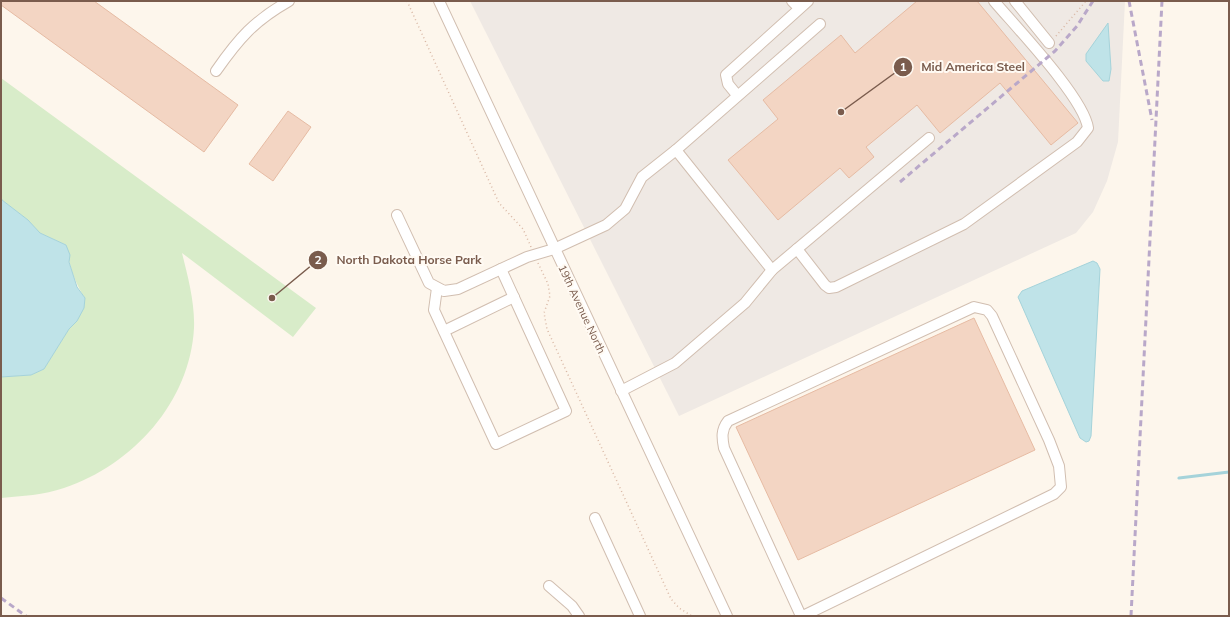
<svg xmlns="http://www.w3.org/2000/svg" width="1230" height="617" font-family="Mulish,sans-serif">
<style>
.industrial{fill:#efe9e4}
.green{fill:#d8ecc9}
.water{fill:#bfe3e8;stroke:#a5d3da}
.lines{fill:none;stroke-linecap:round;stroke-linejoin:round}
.stream{stroke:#a5d3da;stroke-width:3}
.building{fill:#f3d5c3;stroke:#e6bba3}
.minor-casing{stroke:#d1beb0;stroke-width:12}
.path{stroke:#d9b8a5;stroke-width:1.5;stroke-dasharray:1 3;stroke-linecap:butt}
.minor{stroke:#fff;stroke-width:10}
.rail{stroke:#b9a8c9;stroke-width:3;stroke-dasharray:6 4;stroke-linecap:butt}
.labels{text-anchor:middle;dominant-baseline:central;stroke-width:4;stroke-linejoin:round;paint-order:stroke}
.street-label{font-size:11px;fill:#7a5c4d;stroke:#fffaf3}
.leader{fill:none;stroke:#7a5c4d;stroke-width:1.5}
.callout-dot{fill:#7a5c4d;stroke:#fffaf3;stroke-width:1.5}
.mark-label{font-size:12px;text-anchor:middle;font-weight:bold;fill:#fff}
.callout-label{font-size:12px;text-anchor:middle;font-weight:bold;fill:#7a5c4d;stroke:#fffaf3;stroke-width:4;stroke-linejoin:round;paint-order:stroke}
</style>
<rect width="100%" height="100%" fill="#fdf6ec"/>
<path class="industrial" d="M 470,1 L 1125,1 L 1118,142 L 1107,181 L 1093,212 L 1076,233 L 679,416 Z"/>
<path class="green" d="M 1,78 L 316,308 L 293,337 L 182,253 C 188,277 195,303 194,328 C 190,402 133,465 64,488 C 44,495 22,496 1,498 L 1,377 L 31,375 L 44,369 L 69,329 L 77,321 L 85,298 C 74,282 69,264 66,245 L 40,233 L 28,220 L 2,200 L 1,197 Z"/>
<g class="water">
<path d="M 1108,23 L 1111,69 L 1109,81 L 1103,81 L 1086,61 L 1086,54 Z"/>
<path d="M 1,197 L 2,200 L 28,220 L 40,233 L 66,245 L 70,255 L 69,262 L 77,287 L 85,298 L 84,308 L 77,321 L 69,329 L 44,369 L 31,375 L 1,377 Z"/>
<path d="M 1093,261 L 1097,263 L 1100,269 L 1091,436 L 1089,441 L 1086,442 L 1080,438 L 1018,297 L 1022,291 Z"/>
</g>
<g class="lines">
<path class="stream" d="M 1179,478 L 1229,472"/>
</g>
<g class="building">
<path d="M 1,1 L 94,1 L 238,105 L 204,152 L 1,5 Z"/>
<path d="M 917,1 L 977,1 L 1078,123 L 1051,145 L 1000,83 L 940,133 L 917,105 L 866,147 L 874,157 L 849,178 L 840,168 L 778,220 L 728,160 L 778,119 L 763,100 L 841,35 L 855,53 Z"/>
<path d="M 288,111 L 311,127 L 273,181 L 249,164 Z"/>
<path d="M 974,318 L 1035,450 L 798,560 L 736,427 Z"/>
</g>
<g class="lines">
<defs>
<g id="minor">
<path d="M 439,1 L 727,616"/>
<path d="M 792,1 L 799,8"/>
<path d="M 1015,1 L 1049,43"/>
<path d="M 216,71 C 239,38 254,21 289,1"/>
<path d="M 737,95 L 728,84 L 726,75 L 808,1"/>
<path d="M 676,150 L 820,24"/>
<path d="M 397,215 L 429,283 L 444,291 L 458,289 L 527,257 L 554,249 L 606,225 L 625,209 L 642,177 L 676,150 L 772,270 L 745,303 L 675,363 L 621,391"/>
<path d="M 797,249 L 825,285 L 829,288 L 836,287 L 964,224 L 1077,142 L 1088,128 C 1084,98 1016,27 994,1"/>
<path d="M 772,270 L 929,138"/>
<path d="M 437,288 L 434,310 L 496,444 L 566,411 L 501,269"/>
<path d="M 444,331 L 514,297"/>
<path d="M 595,518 L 640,616"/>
<path d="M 549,586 L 572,606 L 579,616"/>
<path d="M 801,616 L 724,448 C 722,438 721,430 728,421 L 974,307 L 987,310 L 992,316 L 1049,440 L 1059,466 L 1061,487 L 1054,494 L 803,616"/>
</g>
</defs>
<use href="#minor" class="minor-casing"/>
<g class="path">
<path d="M 407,1 L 499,203 L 523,229 L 531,247"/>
<path d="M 1056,36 L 1086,1"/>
<path d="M 538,263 L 548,284 L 550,296 L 544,313 L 547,329 L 671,599 L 679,608 L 692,616"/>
</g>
<use href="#minor" class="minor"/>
<g class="rail">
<path d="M 1129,1 L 1152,120"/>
<path d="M 900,182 L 1055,51 L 1077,26 L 1093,1"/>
<path d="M 1,598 L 26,616"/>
<path d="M 1131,616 L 1162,1"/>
</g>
</g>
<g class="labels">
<g class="street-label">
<text transform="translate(582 309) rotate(65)">19th Avenue North</text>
</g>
</g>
<path class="leader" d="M841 112L903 67M272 298L318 260"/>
<g class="callout-dot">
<circle cx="841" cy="112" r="4"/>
<circle cx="272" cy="298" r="4"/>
<circle cx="903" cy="67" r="10"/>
<circle cx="318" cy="260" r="10"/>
</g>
<g class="mark-label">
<text x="903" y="71">1</text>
<text x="318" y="264">2</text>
</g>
<g class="callout-label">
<text x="973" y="71">Mid America Steel</text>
<text x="409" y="264">North Dakota Horse Park</text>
</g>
<rect width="1230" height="617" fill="none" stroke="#7a5c4d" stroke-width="4"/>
</svg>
